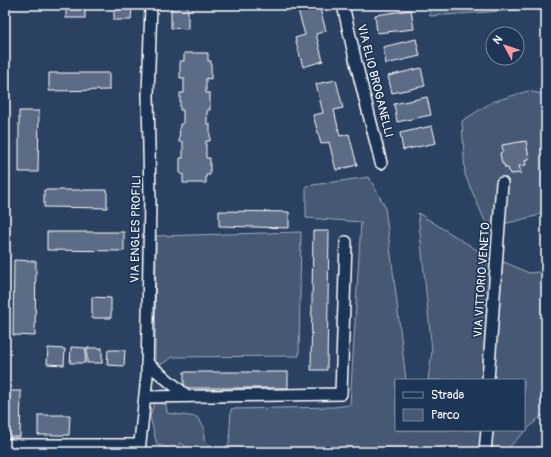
<svg xmlns="http://www.w3.org/2000/svg" width="551" height="457" font-family="Pangolin,sans-serif">
<style>
.green{fill:#465975;stroke:#a2acba}
.building{fill:#5b6c86;stroke:#fff}
.lines{fill:none;stroke-linecap:round;stroke-linejoin:round}
.minor-casing{stroke:#fff;stroke-width:14}
.minor{stroke:#1d3557;stroke-width:11}
.labels{text-anchor:middle;dominant-baseline:central;stroke-width:3.5;stroke-linejoin:round;paint-order:stroke}
.street-label{font-size:12px;fill:#fff;stroke:#1d3557}
</style>
<rect width="100%" height="100%" fill="#2a4161"/>
<filter id="ink" filterUnits="userSpaceOnUse"><feTurbulence type="fractalNoise" baseFrequency=".025" numOctaves="2"/><feDisplacementMap in="SourceGraphic" scale="8" xChannelSelector="R" yChannelSelector="G"/><feConvolveMatrix kernelMatrix="1 2 1 2 8 2 1 2 1" color-interpolation-filters="sRGB"/></filter>
<g filter="url(#ink)">
<g class="green">
<path d="M 428,5 L 546,5 L 546,8 L 430,16 Z"/>
<path d="M 528,91 L 546,95 L 546,211 L 536,216 L 488,228 L 465,175 L 462,121 L 492,102 Z"/>
<path d="M 369,177 L 385,207 L 396,295 L 406,380 L 396,380 L 396,430 L 524,430 L 524,380 L 428,380 L 432,351 L 418,213 L 477,250 L 529,273 L 546,271 L 546,416 L 541,416 L 504,452 L 219,452 L 229,444 L 231,409 L 334,407 L 350,405 L 361,222 L 306,218 L 306,186 Z"/>
<path d="M 301,232 L 299,356 L 173,357 L 155,368 L 156,236 Z"/>
<path d="M 154,403 L 166,404 L 167,413 L 197,417 L 204,427 L 204,440 L 217,452 L 196,452 L 180,443 L 175,450 L 157,445 L 150,417 Z"/>
</g>
<g class="building">
<rect x="66" y="5" width="19" height="13"/>
<path d="M 114,5 L 132,5 L 131,20 L 114,20 Z"/>
<path d="M 171,5 L 188,5 L 188,29 L 171,28 Z"/>
<path d="M 314,5 L 319,5 L 326,31 L 316,34 L 323,61 L 303,67 L 295,38 L 305,35 L 298,10 Z"/>
<path d="M 411,10 L 414,29 L 377,33 L 375,15 Z"/>
<path d="M 416,39 L 420,56 L 386,64 L 383,47 Z"/>
<path d="M 184,53 L 208,53 L 208,61 L 211,61 L 211,79 L 206,78 L 206,93 L 210,93 L 210,110 L 207,110 L 207,124 L 210,124 L 210,141 L 206,141 L 206,158 L 210,158 L 210,175 L 206,175 L 206,183 L 183,183 L 183,174 L 180,174 L 180,158 L 183,158 L 183,142 L 179,142 L 180,124 L 183,124 L 183,110 L 180,110 L 180,93 L 184,93 L 184,78 L 180,78 L 180,61 L 184,61 Z"/>
<path d="M 421,68 L 425,86 L 392,93 L 388,76 Z"/>
<path d="M 49,73 L 109,73 L 109,90 L 49,91 Z"/>
<path d="M 336,80 L 343,108 L 334,110 L 340,136 L 349,134 L 357,165 L 336,170 L 329,142 L 321,144 L 313,115 L 323,113 L 316,84 Z"/>
<path d="M 427,97 L 431,115 L 397,122 L 394,104 Z"/>
<path d="M 19,111 L 39,111 L 38,172 L 19,172 Z"/>
<path d="M 432,126 L 436,143 L 403,150 L 400,133 Z"/>
<path d="M 526,141 L 529,159 L 525,160 L 526,165 L 519,166 L 521,173 L 510,174 L 508,168 L 505,168 L 504,164 L 502,164 L 500,153 L 503,152 L 502,145 Z"/>
<path d="M 44,190 L 107,190 L 107,208 L 44,207 Z"/>
<path d="M 219,211 L 289,212 L 289,228 L 219,226 Z"/>
<path d="M 313,231 L 329,231 L 327,370 L 311,370 Z"/>
<path d="M 47,232 L 124,232 L 124,251 L 47,250 Z"/>
<path d="M 14,260 L 36,261 L 35,336 L 13,335 Z"/>
<path d="M 92,297 L 111,298 L 111,318 L 92,318 Z"/>
<path d="M 71,347 L 86,348 L 85,363 L 70,363 Z"/>
<path d="M 48,348 L 65,349 L 64,365 L 47,364 Z"/>
<rect x="87" y="348" width="15" height="15"/>
<path d="M 108,350 L 125,350 L 124,366 L 107,365 Z"/>
<rect x="184" y="372" width="104" height="16"/>
<path d="M 5,391 L 21,391 L 20,437 L 5,437 Z"/>
<path d="M 38,415 L 70,415 L 69,435 L 38,435 Z"/>
<path d="M 536,447 L 544,447 L 545,452 L 536,452 Z"/>
</g>
<g class="lines">
<defs>
<g id="minor">
<path d="M 343,5 L 356,63 L 381,163"/>
<path d="M 147,363 L 187,396"/>
<path d="M 488,380 L 502,183"/>
<path d="M 145,397 L 341,394 L 346,242"/>
<path d="M 5,445 L 139,445"/>
<path d="M 139,452 L 147,376 L 150,199 L 148,95 L 151,5"/>
<path d="M 485,452 L 487,430"/>
</g>
</defs>
<use href="#minor" class="minor-casing"/>
<use href="#minor" class="minor"/>
</g>
</g>
<g class="labels">
<g class="street-label">
<text transform="translate(375 81) rotate(76)">VIA ELIO BROGANELLI</text>
<text transform="translate(136 229) rotate(-89)">VIA ENGLES PROFILI</text>
<text transform="translate(482 280) rotate(-86)">VIA VITTORIO VENETO</text>
</g>
</g>
<rect width="551" height="457" fill="none" stroke="#1d3557" stroke-width="20"/>
<rect x="10" y="10" width="531" height="437" fill="none" stroke="#fff" stroke-width="1.5" filter="url(#ink)"/>
<rect x="395" y="379" width="130" height="52" fill="#1d3557" stroke="#77869a"/>
<rect x="403" y="392" width="20" height="6" fill="#1d3557" stroke="#77869a"/>
<text x="431" y="399" font-size="12" fill="#ffffff">Strada</text>
<rect x="403" y="409" width="20" height="12" fill="#465975" stroke="#77869a"/>
<text x="431" y="419" font-size="12" fill="#ffffff">Parco</text>
<g transform="translate(505 46) rotate(310)"><circle r="19" fill="#1d3557" stroke="#77869a"/>
<path d="M0-3L7 15L0 10L-7 15Z" fill="#ff9aa2"/>
<text y="-6" font-size="11" font-weight="bold" text-anchor="middle" fill="#ffffff">N</text>
</g>
</svg>
